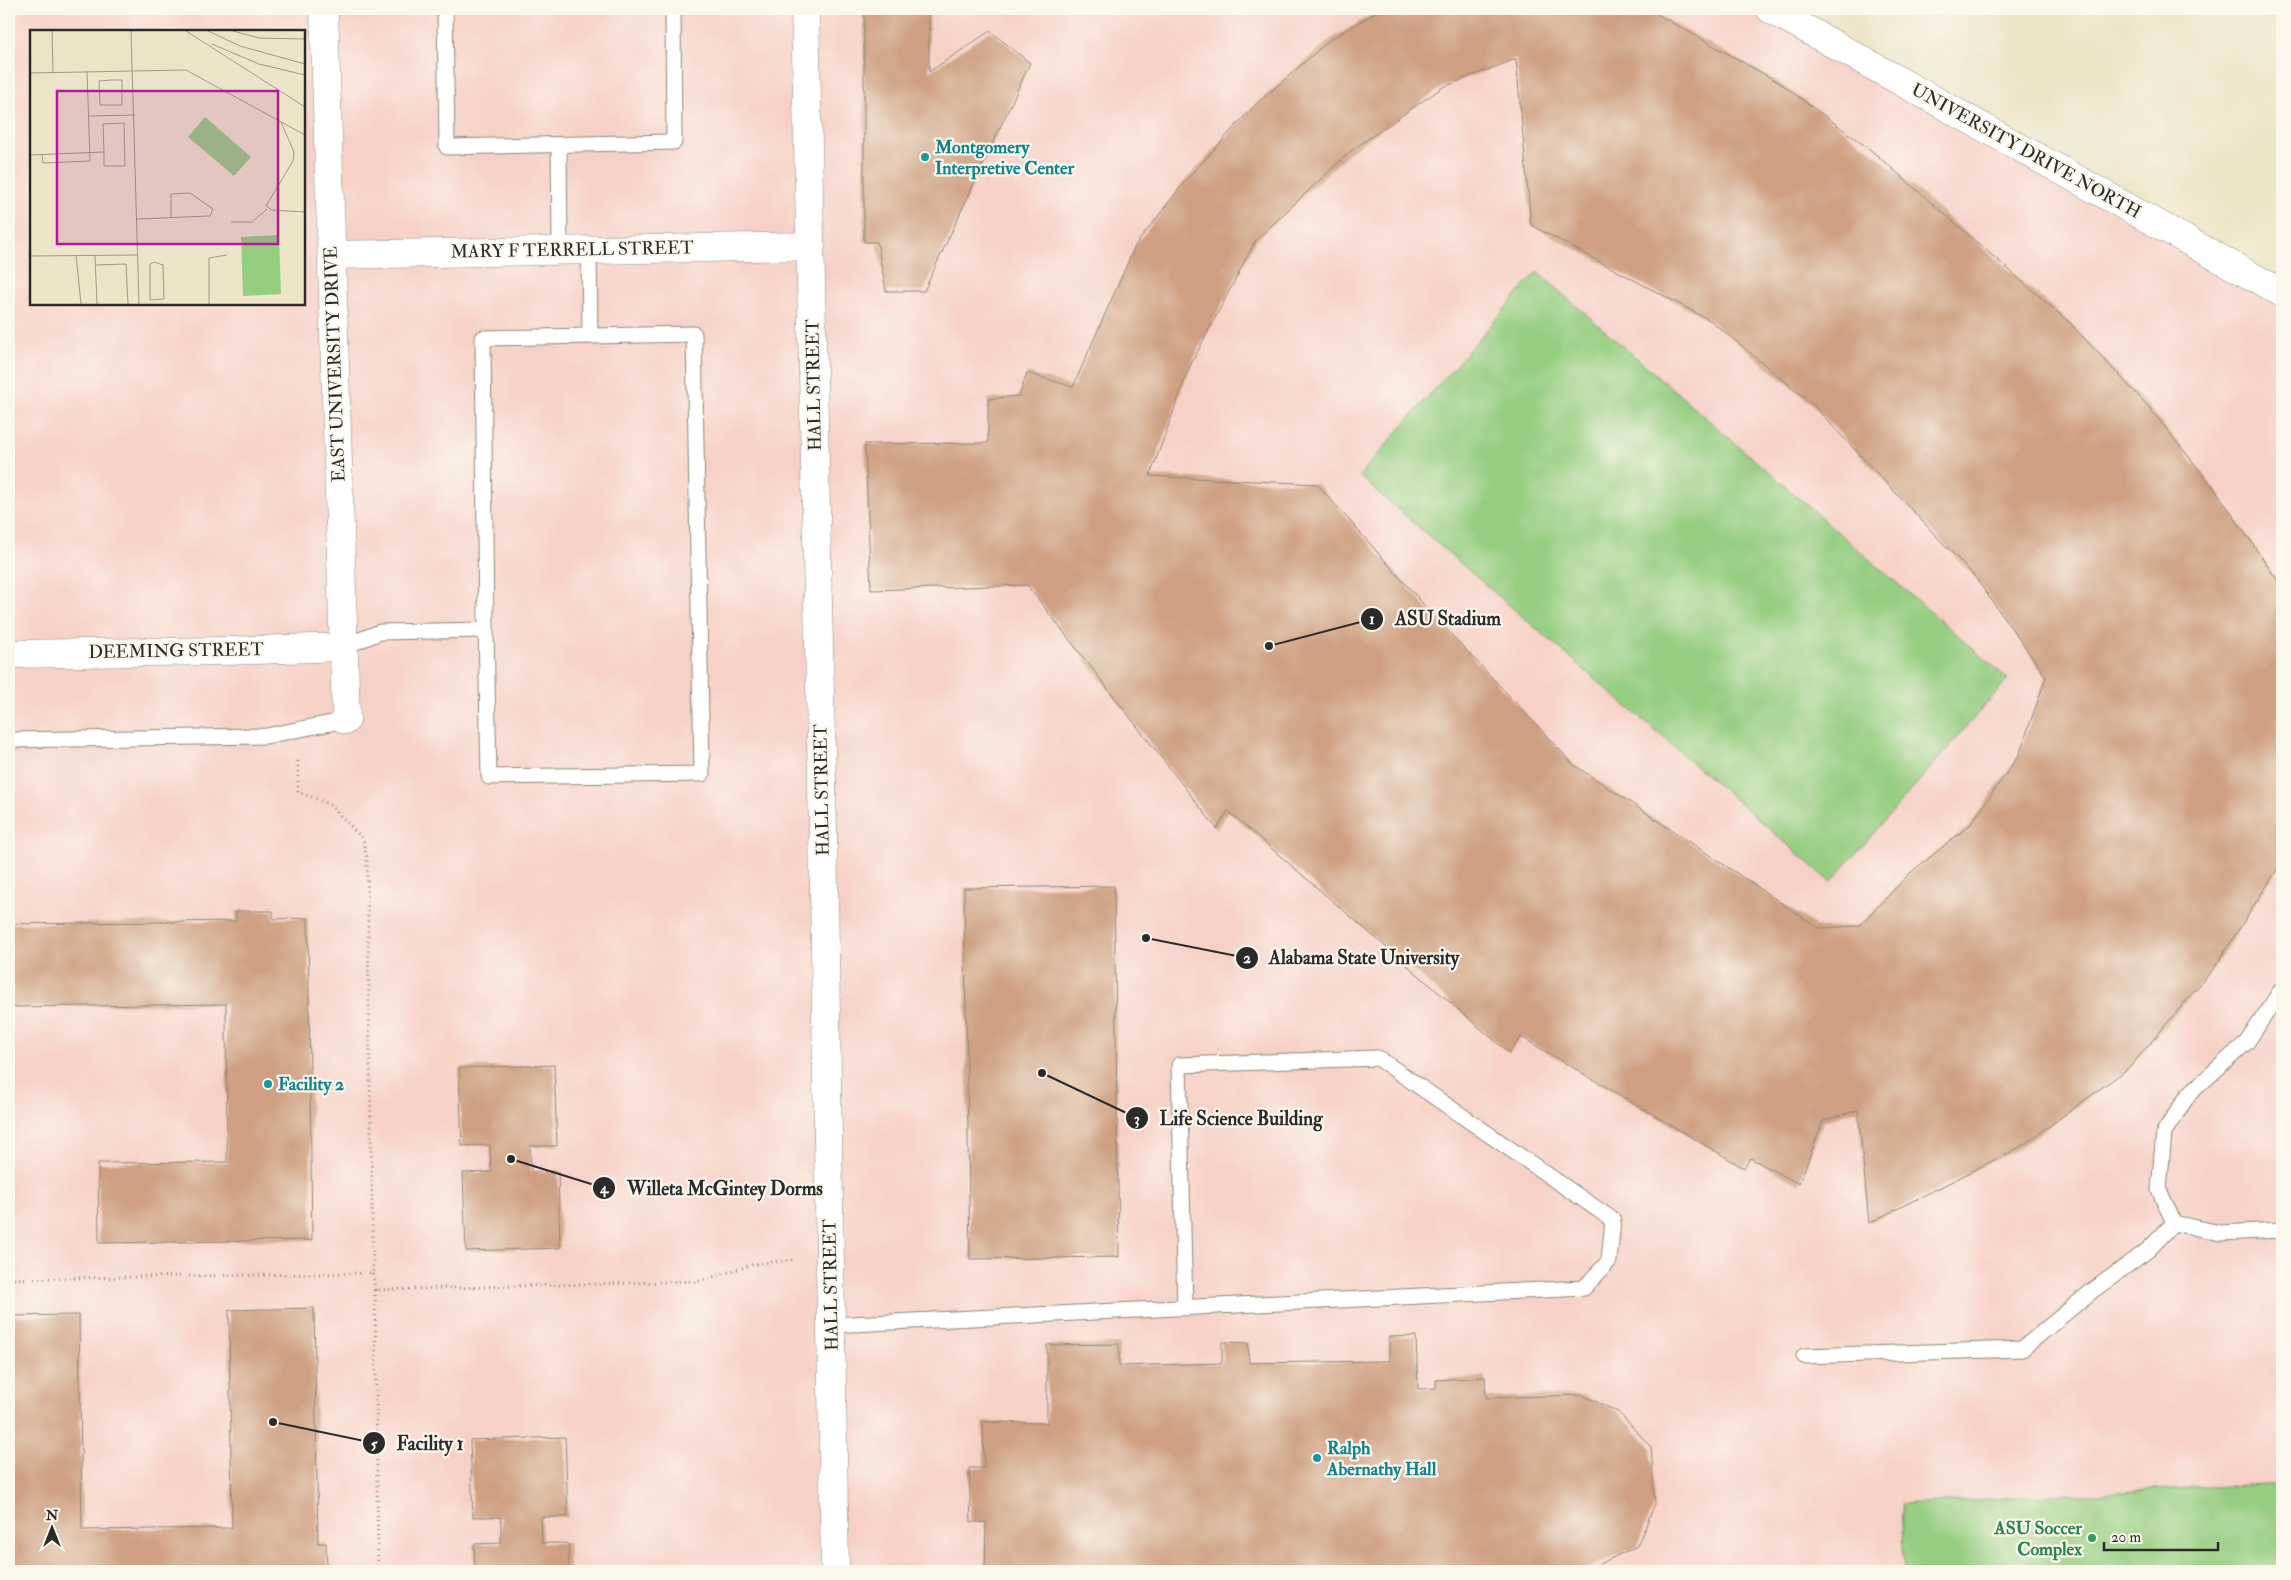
<svg xmlns="http://www.w3.org/2000/svg" width="2291" height="1580" font-family="'IM FELL Double Pica',serif">
<style>
.built{fill:#f7d1c8;fill-rule:evenodd}
.green{fill:#96ce81;stroke:#607c56}
.building{fill:#ce9f80;fill-rule:evenodd}
.lines{fill:none;stroke-linecap:round;stroke-linejoin:round}
.service-casing{stroke:#8c8879;stroke-width:17}
.minor-casing{stroke:#8c8879;stroke-width:29}
.path{stroke:#8c8879;stroke-width:3;stroke-dasharray:1 4;stroke-linecap:butt}
.service{stroke:#fff;stroke-width:15}
.minor{stroke:#fff;stroke-width:28}
.culture-dot{fill:#0f9aa8;stroke:#fbf7ec;stroke-width:2}
.leisure-dot{fill:#2e9e5b;stroke:#fbf7ec;stroke-width:2}
.labels{text-anchor:middle;dominant-baseline:central;stroke-width:4.5;stroke-linejoin:round;paint-order:stroke}
.culture-label{font-size:18px;font-weight:bold;fill:#0d838f;stroke:#fbf7ec;text-anchor:start}
.street-label{font-size:18px;fill:#2b2b2b;stroke:#fbf7ec}
.leisure-label{font-size:18px;font-weight:bold;fill:#27864d;stroke:#fbf7ec;text-anchor:end}
.inset-road{fill:none;stroke:#9f9b89;stroke-width:1}
.view{fill:#b5179e;fill-opacity:0.15;stroke:#b5179e;stroke-width:2.5}
.inset-edge{fill:none;stroke:#2b2b2b;stroke-width:2.5}
.leader{fill:none;stroke:#2b2b2b;stroke-width:2}
.callout-dot{fill:#2b2b2b;stroke:#fbf7ec;stroke-width:2}
.mark-label{font-size:15px;text-anchor:middle;font-weight:bold;fill:#fff}
.callout-label{font-size:19px;text-anchor:middle;font-weight:bold;fill:#2b2b2b;stroke:#fbf7ec;stroke-width:4.5;stroke-linejoin:round;paint-order:stroke}
</style>
<rect width="100%" height="100%" fill="#fbf7ec"/>
<filter id="ink" filterUnits="userSpaceOnUse"><feTurbulence type="fractalNoise" baseFrequency=".02" numOctaves="2"/><feDisplacementMap in="SourceGraphic" scale="10" xChannelSelector="R" yChannelSelector="G"/><feConvolveMatrix kernelMatrix="1 2 1 2 8 2 1 2 1" color-interpolation-filters="sRGB"/></filter>
<filter id="wash" filterUnits="userSpaceOnUse"><feTurbulence type="fractalNoise" baseFrequency=".0096" numOctaves="4" result="noise"/><feDisplacementMap in="SourceGraphic" scale="20" xChannelSelector="R" yChannelSelector="G"/><feGaussianBlur stdDeviation="1.12" result="paint"/><feColorMatrix in="noise" values="0 0 0 0 0 0 0 0 0 0 0 0 0 0 0 0 0 1.4 0 .05"/><feComposite in="paint" operator="in"/></filter>
<g filter="url(#wash)">
<rect width="100%" height="100%" fill="#ede5c7"/>
<path class="built" d="M 9,9 L 1744,9 L 2282,305 L 2282,1571 L 9,1571 ZM 31,31 L 304,31 L 304,304 L 31,304 Z"/>
<g class="green">
<path d="M 1537,272 L 2008,679 L 1831,882 L 1359,476 Z"/>
<path d="M 2282,1483 L 2282,1571 L 1904,1571 L 1901,1504 Z"/>
</g>
<g id="blocks">
<g class="building">
<path d="M 864,9 L 929,9 L 929,72 L 990,31 L 1030,63 L 924,291 L 886,291 L 877,242 L 864,242 Z"/>
<path d="M 1381,9 L 1648,9 L 1780,83 L 1872,151 L 2070,323 L 2147,405 L 2215,489 L 2282,587 L 2282,862 L 2214,968 L 2130,1067 L 2022,1146 L 1869,1223 L 1858,1110 L 1823,1121 L 1799,1184 L 1750,1158 L 1744,1168 L 1521,1037 L 1509,1053 L 1228,811 L 1217,829 L 1027,585 L 871,590 L 865,444 L 988,443 L 988,399 L 1019,396 L 1027,373 L 1073,387 L 1135,246 L 1185,181 L 1255,105 L 1331,39 ZM 1516,59 L 1531,225 L 1711,321 L 1809,401 L 1975,577 L 2046,677 L 2019,755 L 1970,825 L 1910,873 L 1859,926 L 1819,928 L 1574,765 L 1433,615 L 1317,484 L 1150,476 L 1190,366 L 1256,240 L 1352,150 L 1443,87 Z"/>
<path d="M 1114,886 L 1119,1257 L 970,1259 L 964,888 Z"/>
<path d="M 236,911 L 273,911 L 273,919 L 308,918 L 312,1240 L 99,1243 L 98,1163 L 227,1162 L 226,1004 L 9,1007 L 9,924 L 236,921 Z"/>
<path d="M 554,1065 L 557,1146 L 530,1146 L 531,1172 L 558,1171 L 560,1248 L 466,1251 L 463,1173 L 491,1172 L 490,1145 L 462,1146 L 459,1068 Z"/>
<path d="M 314,1308 L 318,1543 L 326,1543 L 327,1571 L 9,1571 L 9,1316 L 79,1315 L 82,1530 L 232,1528 L 229,1310 Z"/>
<path d="M 1416,1336 L 1418,1389 L 1436,1388 L 1436,1380 L 1485,1377 L 1486,1398 L 1582,1395 L 1618,1412 L 1651,1447 L 1655,1504 L 1637,1546 L 1591,1568 L 1548,1571 L 1048,1571 L 1048,1568 L 985,1570 L 986,1522 L 971,1522 L 969,1468 L 984,1468 L 983,1422 L 1047,1423 L 1047,1345 L 1119,1344 L 1119,1366 L 1222,1363 L 1222,1342 L 1248,1343 L 1249,1363 L 1389,1361 L 1389,1337 Z"/>
<path d="M 565,1437 L 568,1517 L 541,1517 L 542,1543 L 568,1543 L 569,1571 L 475,1571 L 474,1544 L 501,1543 L 501,1517 L 473,1517 L 470,1440 Z"/>
</g>
</g>
</g>
<g filter="url(#ink)">
<use href="#blocks" fill-opacity="0" stroke="#8c8879" stroke-width="1"/>
<g class="lines">
<defs>
<g id="service">
<path d="M 445,9 L 447,147 L 674,142 L 673,9"/>
<path d="M 559,145 L 560,250"/>
<path d="M 589,250 L 590,336"/>
<path d="M 343,647 L 380,632 L 486,630 L 489,777 L 702,774 L 694,334 L 483,338 L 486,630"/>
<path d="M 9,740 L 266,736 L 346,720"/>
<path d="M 2282,989 L 2247,1042 L 2189,1094 L 2164,1132 L 2159,1190 L 2174,1223 L 2220,1233 L 2282,1230"/>
<path d="M 831,1325 L 1584,1288 L 1609,1261 L 1613,1220 L 1378,1058 L 1179,1065 L 1185,1308"/>
<path d="M 1804,1356 L 2022,1349 L 2092,1291 L 2148,1250 L 2174,1223"/>
</g>
<g id="minor">
<path d="M 324,9 L 346,720"/>
<path d="M 805,9 L 823,829 L 835,1571"/>
<path d="M 1770,9 L 2282,293"/>
<path d="M 333,255 L 811,246"/>
<path d="M 9,654 L 225,651 L 343,647"/>
</g>
</defs>
<use href="#service" class="service-casing"/>
<use href="#minor" class="minor-casing"/>
<g class="path">
<path d="M 298,756 L 298,792 L 329,804 L 363,839 L 367,859 L 373,1273"/>
<path d="M 9,1279 L 373,1273 L 375,1290"/>
<path d="M 378,1571 L 375,1290 L 700,1281 L 754,1264 L 792,1260"/>
</g>
<use href="#service" class="service"/>
<use href="#minor" class="minor"/>
</g>
</g>
<g class="culture-dot">
<circle cx="925" cy="157" r="5"/>
<circle cx="268" cy="1084" r="5"/>
<circle cx="1317" cy="1458" r="5"/>
</g>
<circle class="leisure-dot" cx="2092" cy="1538" r="5"/>
<g class="labels">
<g class="culture-label">
<text x="935" y="147">Montgomery<tspan x="935" dy="21">Interpretive Center</tspan></text>
<text x="278" y="1084">Facility 2</text>
<text x="1327" y="1448">Ralph<tspan x="1327" dy="21">Abernathy Hall</tspan></text>
</g>
<g class="street-label">
<text transform="translate(2026 151) rotate(29)">UNIVERSITY DRIVE NORTH</text>
<text transform="translate(572 250) rotate(-1)">MARY F TERRELL STREET</text>
<text transform="translate(335 364) rotate(-92)">EAST UNIVERSITY DRIVE</text>
<text transform="translate(814 385) rotate(-91)">HALL STREET</text>
<text transform="translate(176 651) rotate(-1)">DEEMING STREET</text>
<text transform="translate(822 790) rotate(-91)">HALL STREET</text>
<text transform="translate(831 1285) rotate(-91)">HALL STREET</text>
</g>
<g class="leisure-label">
<text x="2082" y="1528">ASU Soccer<tspan x="2082" dy="21">Complex</tspan></text>
</g>
</g>
<g transform="translate(30 30)">
<rect width="275" height="275" fill="#ede5c7"/>
<path d="M 175,87 L 221,127 L 204,146 L 158,107 ZM 249,205 L 251,264 L 213,266 L 211,207 Z" fill="#96ce81"/>
<path class="inset-road" d="M 22,1 L 23,42M 101,1 L 109,274M 156,1 L 275,77M 178,1 L 210,16 L 275,34M 203,1 L 229,8 L 275,9M 182,14 L 229,34 L 275,45M 0,43 L 156,40 L 275,105M 81,50 L 92,50 L 92,75 L 70,75 L 69,51 ZM 59,86 L 105,85M 251,92 L 264,122 L 263,131 L 236,176 L 242,180 L 275,182M 0,125 L 74,122 L 74,136 L 95,136 L 94,93 L 73,94 L 74,122M 12,125 L 13,133 L 60,131 L 57,41M 107,189 L 180,186 L 183,179 L 160,163 L 141,164 L 141,188M 201,192 L 222,192 L 237,179M 46,225 L 51,274M 0,226 L 107,225M 65,226 L 67,274M 124,232 L 133,235 L 134,269 L 120,270 L 120,234 ZM 66,235 L 96,234 L 98,274M 179,274 L 179,228 L 197,225"/>
<path class="view" d="M 27,61 L 248,61 L 248,214 L 27,214 Z"/>
<rect width="275" height="275" class="inset-edge"/>
</g>
<path class="leader" d="M1269 646L1372 619M1146 938L1247 958M1042 1073L1137 1118M511 1159L604 1188M273 1422L374 1443"/>
<g class="callout-dot">
<circle cx="1269" cy="646" r="5"/>
<circle cx="1146" cy="938" r="5"/>
<circle cx="1042" cy="1073" r="5"/>
<circle cx="511" cy="1159" r="5"/>
<circle cx="273" cy="1422" r="5"/>
<circle cx="1372" cy="619" r="12"/>
<circle cx="1247" cy="958" r="12"/>
<circle cx="1137" cy="1118" r="12"/>
<circle cx="604" cy="1188" r="12"/>
<circle cx="374" cy="1443" r="12"/>
</g>
<g class="mark-label">
<text x="1372" y="624">1</text>
<text x="1247" y="963">2</text>
<text x="1137" y="1124">3</text>
<text x="604" y="1193">4</text>
<text x="374" y="1449">5</text>
</g>
<g class="callout-label">
<text x="1448" y="625">ASU Stadium</text>
<text x="1364" y="964">Alabama State University</text>
<text x="1241" y="1125">Life Science Building</text>
<text x="725" y="1195">Willeta McGintey Dorms</text>
<text x="430" y="1450">Facility 1</text>
</g>
<rect width="2291" height="1580" fill="none" stroke="#fbf7ec" stroke-width="30"/>
<g transform="translate(52 1528)" stroke="#fbf7ec" stroke-width="4" paint-order="stroke">
<path d="M0-4L9 19L0 12L-9 19Z" fill="#2b2b2b"/>
<text y="-8" font-size="14" font-weight="bold" text-anchor="middle" fill="#2b2b2b">N</text>
</g>
<path d="M2104 1542v8h114v-8" fill="none" stroke="#2b2b2b" stroke-width="2.5"/>
<text x="2111" y="1542" font-size="15" fill="#2b2b2b" stroke="#fbf7ec" stroke-width="4" paint-order="stroke">20 m</text>
</svg>
